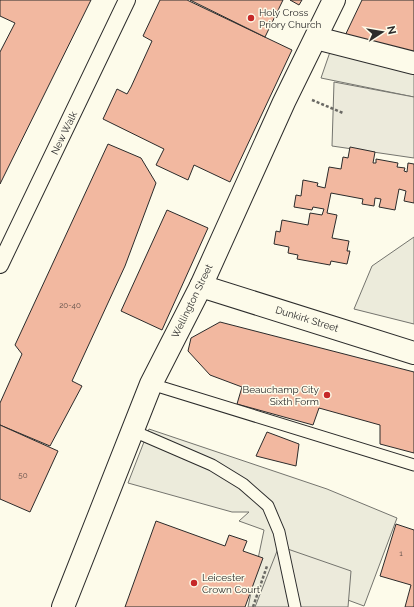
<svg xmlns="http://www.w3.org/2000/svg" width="414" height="607" font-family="Raleway,sans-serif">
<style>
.green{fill:#ecebdb;stroke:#74746e}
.parking{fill:#eceadb;stroke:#74746e}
.building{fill:#f2b8a0;stroke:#2b2b2b}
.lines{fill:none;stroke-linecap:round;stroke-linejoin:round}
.service-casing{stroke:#2b2b2b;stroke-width:13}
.pedestrian-casing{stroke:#2b2b2b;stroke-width:18}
.minor-casing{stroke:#2b2b2b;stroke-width:24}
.path{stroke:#6a6964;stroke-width:2.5;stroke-dasharray:3 2;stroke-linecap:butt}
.service{stroke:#fdfbea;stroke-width:11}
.pedestrian{stroke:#fdfbea;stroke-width:16}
.minor{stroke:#fdfbea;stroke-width:22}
.poi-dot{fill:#c62828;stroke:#fdfbea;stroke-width:1.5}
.labels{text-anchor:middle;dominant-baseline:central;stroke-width:3;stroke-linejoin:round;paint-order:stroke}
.number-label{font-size:8px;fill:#5d4e48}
.poi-label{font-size:10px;fill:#2b2b2b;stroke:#fdfbea;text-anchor:start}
.street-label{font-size:10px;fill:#2b2b2b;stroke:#fdfbea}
</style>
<rect width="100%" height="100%" fill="#fdfbea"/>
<g class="green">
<path d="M 331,49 L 414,68 L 414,97 L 321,78 Z"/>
<path d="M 414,237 L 414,324 L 354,309 L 372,266 Z"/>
<path d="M 149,429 L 327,489 L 397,518 L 364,606 L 291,579 L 285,607 L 248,607 L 264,530 L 239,521 L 249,512 L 232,512 L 128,483 Z"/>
</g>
<g class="parking">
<path d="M 334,82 L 414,97 L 414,158 L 332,146 Z"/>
<path d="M 279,546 L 351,571 L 348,607 L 255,607 Z"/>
</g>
<g class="building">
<path d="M 0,0 L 91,0 L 0,184 L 0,52 L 15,23 L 0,16 Z"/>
<path d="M 160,0 L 187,0 L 292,50 L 230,182 L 194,165 L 188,180 L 156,165 L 164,149 L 103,119 L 117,89 L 127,94 L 131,87 L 152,41 L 143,36 Z"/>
<path d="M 190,0 L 283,0 L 265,37 Z"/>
<path d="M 290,0 L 302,0 L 299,5 Z"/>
<path d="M 362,0 L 414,0 L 414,57 L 342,42 Z"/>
<path d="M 108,144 L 141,158 L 156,183 L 125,266 L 72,381 L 82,386 L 50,446 L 0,425 L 0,403 L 22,354 L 15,345 Z"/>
<path d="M 350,147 L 375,152 L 373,163 L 376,163 L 376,159 L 398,163 L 397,167 L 405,168 L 404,171 L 407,172 L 408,163 L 414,164 L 414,203 L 404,201 L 406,191 L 399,189 L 395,210 L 379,207 L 381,199 L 375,198 L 374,206 L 362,204 L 363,199 L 331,193 L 327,213 L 337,215 L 332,238 L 349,241 L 347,251 L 350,251 L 347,264 L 331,261 L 330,265 L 297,259 L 298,255 L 288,253 L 289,247 L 274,244 L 276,231 L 280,232 L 282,220 L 308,225 L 310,213 L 322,215 L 324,209 L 313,207 L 312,210 L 294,207 L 296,195 L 301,196 L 303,180 L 318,183 L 317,186 L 325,188 L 329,167 L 341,169 L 343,157 L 348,158 Z"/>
<path d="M 167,210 L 208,228 L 162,330 L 121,311 Z"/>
<path d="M 220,322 L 414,372 L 414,453 L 380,444 L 380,425 L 319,408 L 313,425 L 237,404 L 242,387 L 210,375 L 188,351 L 191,338 Z"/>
<path d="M 0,425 L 58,451 L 30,512 L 0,499 Z"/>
<path d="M 267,432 L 299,444 L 296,466 L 256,456 Z"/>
<path d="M 156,521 L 225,546 L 229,535 L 247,541 L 243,551 L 263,558 L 245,607 L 125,607 Z"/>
<path d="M 396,524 L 414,530 L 414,607 L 405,607 L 411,585 L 380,576 Z"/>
</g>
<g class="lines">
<defs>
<g id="service">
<path d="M 151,384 L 414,465"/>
<path d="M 131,430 L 212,465 L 243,484 L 268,506 L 279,532 L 295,607"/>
</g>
<path id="pedestrian" d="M 0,265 L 127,0"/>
<g id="minor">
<path d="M 316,38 L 414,63"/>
<path d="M 201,286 L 414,353"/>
<path d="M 63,607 L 151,384 L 201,286 L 284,102 L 334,0"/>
</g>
</defs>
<use href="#service" class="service-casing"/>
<use href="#pedestrian" class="pedestrian-casing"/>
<use href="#minor" class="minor-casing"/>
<g class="path">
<path d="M 312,100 L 343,113"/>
<path d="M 253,607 L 267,566"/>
</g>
<use href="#service" class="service"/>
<use href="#pedestrian" class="pedestrian"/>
<use href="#minor" class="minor"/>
</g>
<g class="poi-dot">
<circle cx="251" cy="18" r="4"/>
<circle cx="327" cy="395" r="4"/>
<circle cx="194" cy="583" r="4"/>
</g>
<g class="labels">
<g class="number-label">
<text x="70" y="305">20-40</text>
<text x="23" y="475">50</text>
<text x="401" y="553">1</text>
</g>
<g class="poi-label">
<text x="259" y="12">Holy Cross<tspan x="259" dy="12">Priory Church</tspan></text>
<text x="319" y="389" text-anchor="end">Beauchamp City<tspan x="319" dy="12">Sixth Form</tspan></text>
<text x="202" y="577">Leicester<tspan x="202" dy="12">Crown Court</tspan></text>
</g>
<g class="street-label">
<text transform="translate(64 133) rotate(-64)">New Walk</text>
<text transform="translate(192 301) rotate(-64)">Wellington Street</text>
<text transform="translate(307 319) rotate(17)">Dunkirk Street</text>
</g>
</g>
<g transform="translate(382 32) rotate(78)" stroke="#fdfbea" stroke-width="3" paint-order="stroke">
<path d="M0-3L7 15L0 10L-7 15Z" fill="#2b2b2b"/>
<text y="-6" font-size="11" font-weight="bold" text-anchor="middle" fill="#2b2b2b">N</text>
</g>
</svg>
